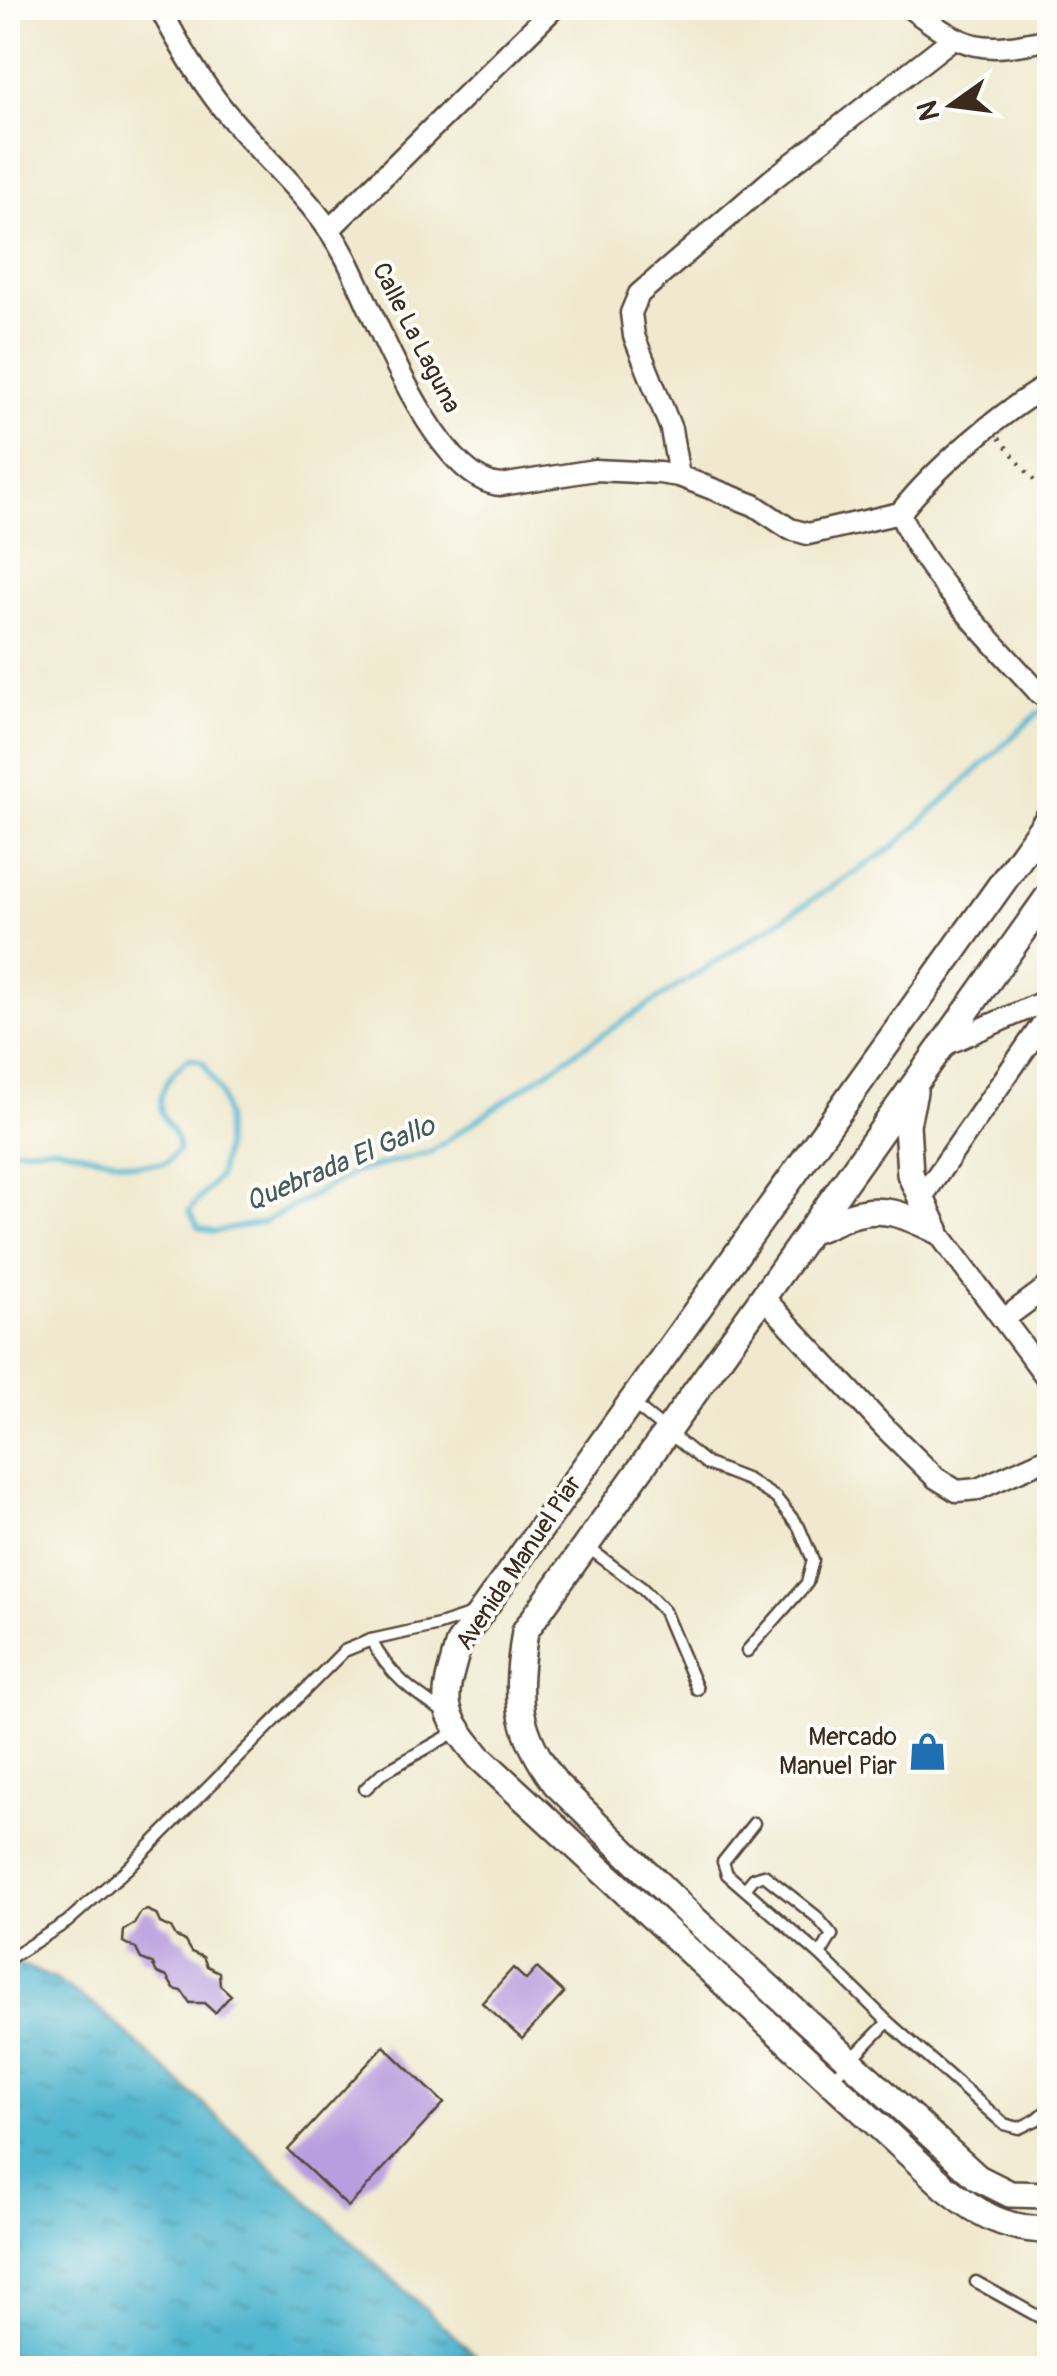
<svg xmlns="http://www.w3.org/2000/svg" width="1057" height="2376" font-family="Pangolin,sans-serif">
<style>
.water{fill:url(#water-ripples);stroke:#467076;stroke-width:2.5}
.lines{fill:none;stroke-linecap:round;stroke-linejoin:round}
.stream{stroke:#51b6cf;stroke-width:5}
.building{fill:#b89ede}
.service-casing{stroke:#564739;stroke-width:15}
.minor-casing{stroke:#564739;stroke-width:25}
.tertiary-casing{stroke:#564739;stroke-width:30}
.path{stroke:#564739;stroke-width:4;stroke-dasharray:2.5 8;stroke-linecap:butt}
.service{stroke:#fff;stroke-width:10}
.minor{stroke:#fff;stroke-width:20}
.tertiary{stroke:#fff;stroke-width:25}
.labels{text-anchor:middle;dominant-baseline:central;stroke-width:8;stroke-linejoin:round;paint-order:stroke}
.street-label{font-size:25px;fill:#3b2a1e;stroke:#fdfcf7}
.poi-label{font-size:25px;fill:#3b2a1e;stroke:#fdfcf7;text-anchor:end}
.water-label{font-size:28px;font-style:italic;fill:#435b5c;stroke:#fdfcf7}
</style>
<defs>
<pattern id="water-ripples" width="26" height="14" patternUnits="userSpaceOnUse" patternTransform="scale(2.5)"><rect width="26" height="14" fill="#51b6cf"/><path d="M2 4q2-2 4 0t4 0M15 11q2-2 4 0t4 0" fill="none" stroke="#4494a7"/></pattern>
</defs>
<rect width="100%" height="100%" fill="#fdfcf7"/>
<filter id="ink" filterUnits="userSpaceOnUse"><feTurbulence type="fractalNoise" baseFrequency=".01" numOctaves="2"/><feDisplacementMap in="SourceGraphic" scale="20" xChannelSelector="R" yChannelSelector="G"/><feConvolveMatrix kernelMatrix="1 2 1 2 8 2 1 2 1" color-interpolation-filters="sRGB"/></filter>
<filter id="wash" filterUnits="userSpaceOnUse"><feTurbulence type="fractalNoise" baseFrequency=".0048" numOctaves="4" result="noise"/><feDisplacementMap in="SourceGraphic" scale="40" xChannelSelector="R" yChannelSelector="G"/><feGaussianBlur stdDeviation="2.25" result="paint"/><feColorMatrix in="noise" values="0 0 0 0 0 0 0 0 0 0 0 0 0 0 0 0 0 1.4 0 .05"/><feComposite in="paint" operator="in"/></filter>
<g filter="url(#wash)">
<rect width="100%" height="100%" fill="#f0e9cf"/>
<path class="water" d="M 8,1959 L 54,1979 L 101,2010 L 489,2368 L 8,2368 Z"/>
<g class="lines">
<path class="stream" d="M 8,1149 L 55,1147 L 136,1165 L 166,1163 L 179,1149 C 175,1127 167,1128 162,1113 C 155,1092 174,1069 189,1058 L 203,1062 L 221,1094 L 226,1118 L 224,1149 L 219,1176 L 189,1211 L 199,1228 L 214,1232 L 264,1222 L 355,1172 L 430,1152 L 580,1049 L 894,847 L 1038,713 L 1050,712"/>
</g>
<g id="blocks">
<g class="building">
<path d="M 147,1910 L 156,1914 L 160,1923 L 171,1928 L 176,1937 L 184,1940 L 191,1952 L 203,1957 L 207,1966 L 219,1972 L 220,1985 L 231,1995 L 215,2013 L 204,2003 L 190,2003 L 182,1991 L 174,1989 L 167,1977 L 157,1973 L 152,1963 L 141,1959 L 136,1949 L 123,1942 L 124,1930 L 134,1924 L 141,1912 Z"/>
<path d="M 513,1968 L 526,1980 L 537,1968 L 564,1993 L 522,2039 L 482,2003 Z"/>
<path d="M 384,2046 L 444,2103 L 348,2207 L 288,2150 Z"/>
</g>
</g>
</g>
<g filter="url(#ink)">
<use href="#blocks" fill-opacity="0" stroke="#564739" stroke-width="2.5"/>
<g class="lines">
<defs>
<g id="service">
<path d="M 632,1403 L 707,1464 L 748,1480 L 776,1498 L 799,1527 L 813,1560 L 807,1583 L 747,1651"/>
<path d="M 586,1546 L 642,1588 L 664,1611 L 697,1689"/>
<path d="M 371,1640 L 439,1625 L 472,1614"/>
<path d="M 365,1789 L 381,1774 L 457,1731"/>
<path d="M 754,1823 L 723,1862 L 727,1874 L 820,1955 L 888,2022"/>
<path d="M 745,1889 L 754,1878 L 764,1875 L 817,1917 L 832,1935 L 820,1955"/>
<path d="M 8,1959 L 67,1922 L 128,1868 L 344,1651 L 371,1640 C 388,1674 414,1693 445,1713"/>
<path d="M 830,2081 L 888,2022 L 1004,2124 L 1019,2128 L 1036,2120 L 1050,2108"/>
<path d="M 976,2282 L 1050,2323"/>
</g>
<g id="minor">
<path d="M 160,8 C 177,41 197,75 220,105 C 261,158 315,198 346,258 C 374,312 435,481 501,485 L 595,470 L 659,473 L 679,476 L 754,505 L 790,529 L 808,534 L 900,513"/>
<path d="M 910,8 C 967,50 979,54 1050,39"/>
<path d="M 330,229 L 554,8"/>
<path d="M 679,476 L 671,429 L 634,336 L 631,313 L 639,294 L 770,181 L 952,39"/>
<path d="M 900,513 C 922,572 997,646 1040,694 L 1050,695"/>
<path d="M 900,513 C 933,470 1002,411 1050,384"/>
<path d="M 942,1046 L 1050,999"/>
<path d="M 920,1200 L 1050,1013"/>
<path d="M 936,1230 L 1050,1382"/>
<path d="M 763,1297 L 884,1427 L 936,1478 L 957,1491 L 978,1489 L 1050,1457"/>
<path d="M 1004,1319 L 1050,1285"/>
</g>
<g id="tertiary">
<path d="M 1050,816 L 459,1643 C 442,1703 438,1707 479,1757 L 945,2187 C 978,2214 1006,2230 1050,2230"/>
<path d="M 1050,894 L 525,1631 C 515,1697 515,1729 556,1784 L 691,1916 L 978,2178 L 1010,2194 L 1050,2195"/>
<path d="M 914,1092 L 907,1124 L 910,1174 L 936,1230"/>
<path d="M 811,1231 C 824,1228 836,1220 849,1216 C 882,1204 907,1216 936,1230"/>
</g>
</defs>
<use href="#service" class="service-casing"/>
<use href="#minor" class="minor-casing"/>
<use href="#tertiary" class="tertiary-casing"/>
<path class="path" d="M 999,438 L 1050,500"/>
<use href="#service" class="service"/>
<use href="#minor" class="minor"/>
<use href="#tertiary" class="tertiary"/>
</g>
</g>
<defs>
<symbol id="shop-bare" viewBox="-9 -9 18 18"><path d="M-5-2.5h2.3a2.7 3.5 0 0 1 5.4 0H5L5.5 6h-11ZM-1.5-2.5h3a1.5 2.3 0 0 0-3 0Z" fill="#1f6fb2" stroke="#fdfcf7" stroke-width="2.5" paint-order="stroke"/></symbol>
</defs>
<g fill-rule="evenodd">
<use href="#shop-bare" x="900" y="1724" width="55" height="55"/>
</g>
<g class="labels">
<g class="street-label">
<text transform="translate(416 338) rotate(63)">Calle La Laguna</text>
<text transform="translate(519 1563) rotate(-56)">Avenida Manuel Piar</text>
</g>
<g class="poi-label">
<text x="897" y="1737">Mercado<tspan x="897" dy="29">Manuel Piar</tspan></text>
</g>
<g class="water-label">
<text transform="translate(340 1164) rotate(-23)">Quebrada El Gallo</text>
</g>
</g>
<rect width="1057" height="2376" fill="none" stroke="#fdfcf7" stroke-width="40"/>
<g transform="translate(952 105) rotate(256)" stroke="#fdfcf7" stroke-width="8" paint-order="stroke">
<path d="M0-8L18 38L0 25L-18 38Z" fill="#3b2a1e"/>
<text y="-15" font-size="28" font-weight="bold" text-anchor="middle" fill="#3b2a1e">N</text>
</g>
</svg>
